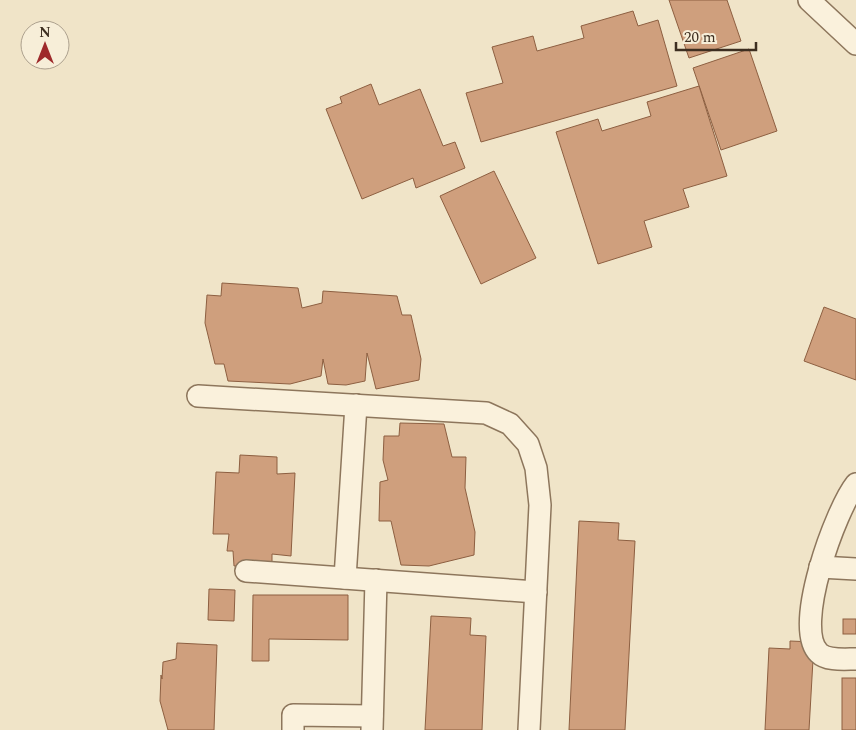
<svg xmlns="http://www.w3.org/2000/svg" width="856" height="730" font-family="Spectral,serif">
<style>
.building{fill:#cf9f7d;stroke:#8d5f41}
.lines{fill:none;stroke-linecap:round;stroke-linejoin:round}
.minor-casing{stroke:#8d765c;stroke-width:24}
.minor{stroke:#faf1dc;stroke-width:21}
</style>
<rect width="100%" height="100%" fill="#f0e4c8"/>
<g class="building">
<path d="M 669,0 L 727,0 L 741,41 L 689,58 Z"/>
<path d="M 633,11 L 638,26 L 658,20 L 677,86 L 481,142 L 466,93 L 503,83 L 492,47 L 533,36 L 537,51 L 584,38 L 581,26 Z"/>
<path d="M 749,49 L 777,131 L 721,150 L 693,68 Z"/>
<path d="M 371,84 L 379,105 L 420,89 L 443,146 L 455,142 L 465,168 L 416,188 L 413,178 L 362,199 L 326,109 L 342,103 L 340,97 Z"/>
<path d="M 699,86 L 727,176 L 683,189 L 689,207 L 644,221 L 652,247 L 598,264 L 556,132 L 598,119 L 602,131 L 651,116 L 647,102 Z"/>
<path d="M 494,171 L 536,258 L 481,284 L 440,196 Z"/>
<path d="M 222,283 L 298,288 L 302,308 L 322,303 L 323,291 L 397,296 L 402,315 L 411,315 L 421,359 L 419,380 L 376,389 L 367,353 L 365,381 L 346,385 L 328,384 L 323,359 L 321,376 L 290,384 L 228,381 L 224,364 L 215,364 L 205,323 L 207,295 L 221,296 Z"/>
<path d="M 824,307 L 856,319 L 856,380 L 804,361 Z"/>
<path d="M 400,423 L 444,424 L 452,457 L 466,457 L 465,488 L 475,532 L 474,555 L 429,566 L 401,565 L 391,521 L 379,521 L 380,482 L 388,480 L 383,460 L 384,436 L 399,436 Z"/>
<path d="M 240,455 L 277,457 L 277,474 L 295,473 L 291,556 L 272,554 L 272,567 L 234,566 L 233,551 L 227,551 L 229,534 L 213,534 L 216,472 L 239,473 Z"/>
<path d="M 579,521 L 619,523 L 618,540 L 635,541 L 625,730 L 569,730 Z"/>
<path d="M 209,589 L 235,590 L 234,621 L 208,620 Z"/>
<path d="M 253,595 L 348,595 L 348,640 L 269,639 L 269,661 L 252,661 Z"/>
<path d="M 431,616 L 471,618 L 470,635 L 486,636 L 482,730 L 425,730 Z"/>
<rect x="843" y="619" width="13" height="15"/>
<path d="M 790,641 L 814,642 L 809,730 L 765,730 L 769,648 L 790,649 Z"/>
<path d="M 177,643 L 217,645 L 214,730 L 168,730 L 160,701 L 161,675 L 162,679 L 163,662 L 176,659 Z"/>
<rect x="842" y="678" width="14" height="52"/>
</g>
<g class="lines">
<defs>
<g id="minor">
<path d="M 809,0 L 856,44"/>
<path d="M 198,396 L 486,413 L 510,424 L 528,444 L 536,468 L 540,505 L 529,730"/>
<path d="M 856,484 C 836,509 792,628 819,653 C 827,661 845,659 856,659"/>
<path d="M 820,567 L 856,569"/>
<path d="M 246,571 L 536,592"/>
<path d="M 345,578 L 356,405"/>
<path d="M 293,730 L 293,715 L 372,716"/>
<path d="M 372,730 L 376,580"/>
</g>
</defs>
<use href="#minor" class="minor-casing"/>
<use href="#minor" class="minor"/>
</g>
<g transform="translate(45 45)"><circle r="24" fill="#f7eed8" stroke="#ada18e"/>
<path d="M0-4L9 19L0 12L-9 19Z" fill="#9e2a2b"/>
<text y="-8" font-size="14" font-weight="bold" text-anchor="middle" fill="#3d2e20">N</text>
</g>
<path d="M676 42v8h80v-8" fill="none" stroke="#3d2e20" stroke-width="2.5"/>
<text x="684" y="42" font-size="15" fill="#3d2e20" stroke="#f7eed8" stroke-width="4" paint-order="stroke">20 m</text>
</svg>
